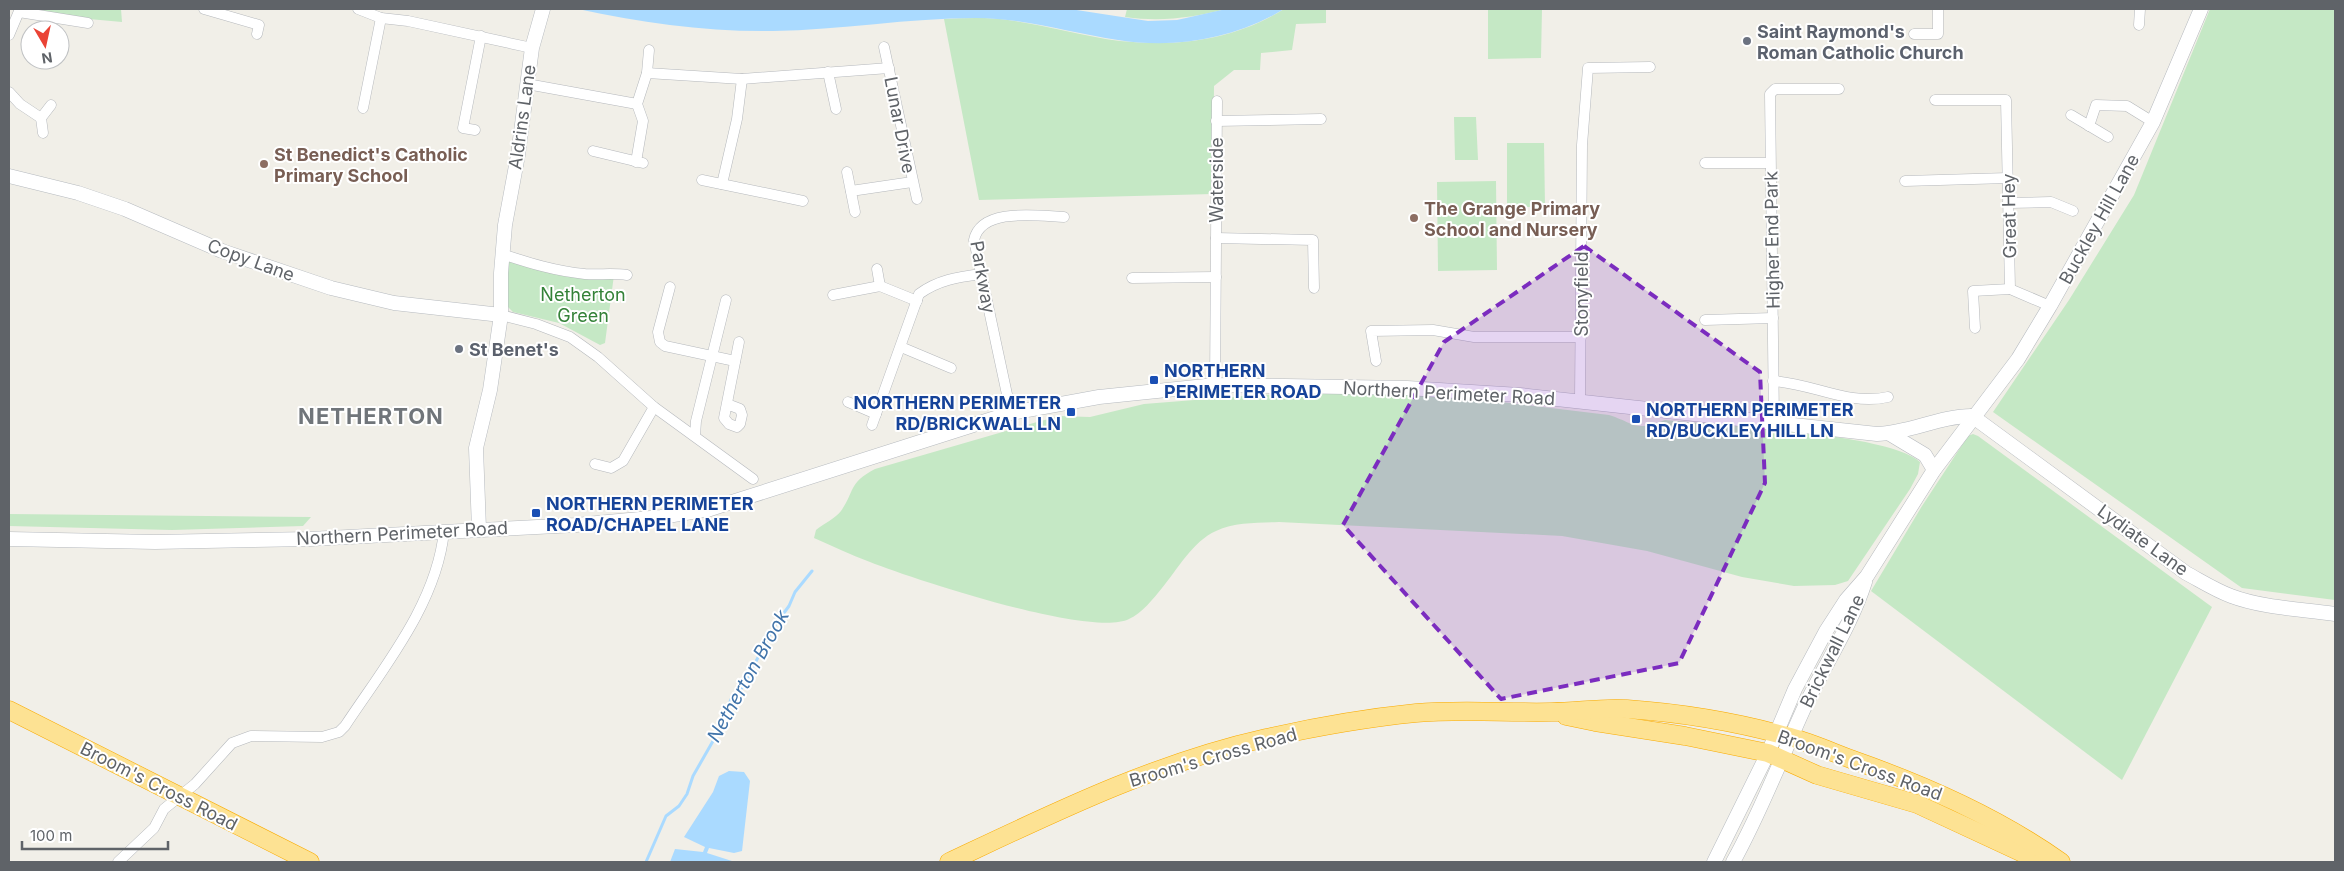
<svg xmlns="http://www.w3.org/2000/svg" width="2344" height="871" font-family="Inter,sans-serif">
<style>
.green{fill:#c5e8c5}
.water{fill:#aadaff}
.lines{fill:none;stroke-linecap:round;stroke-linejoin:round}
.stream{stroke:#aadaff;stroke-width:3}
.street-casing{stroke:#b5b8bc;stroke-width:11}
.secondary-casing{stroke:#b6babf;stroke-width:15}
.highway-casing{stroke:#f9ab00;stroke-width:19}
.street{stroke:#fff;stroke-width:10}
.secondary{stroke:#fff;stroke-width:14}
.highway{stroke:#fde293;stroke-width:18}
.marked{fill:#7b2cbf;fill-opacity:0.2;stroke:#7b2cbf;stroke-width:4;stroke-dasharray:10 6;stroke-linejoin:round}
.worship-dot{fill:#6b7280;stroke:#fff;stroke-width:2}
.education-dot{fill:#8d6e63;stroke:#fff;stroke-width:2}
.transit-dot{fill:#1a4fb4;stroke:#fff;stroke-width:2}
.labels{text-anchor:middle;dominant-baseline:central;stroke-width:4;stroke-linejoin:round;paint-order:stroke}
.worship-label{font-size:18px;font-weight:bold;fill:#5b616d;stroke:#fff;text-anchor:start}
.street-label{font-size:18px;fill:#5f6368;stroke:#fff}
.education-label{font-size:18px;font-weight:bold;fill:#785e54;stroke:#fff;text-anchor:start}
.park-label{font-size:18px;fill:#348238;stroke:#fff}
.transit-label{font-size:18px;font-weight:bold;fill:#164399;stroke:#fff;text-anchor:start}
.water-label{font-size:19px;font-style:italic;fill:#4174aa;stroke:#fff}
.district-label{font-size:22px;font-weight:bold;letter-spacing:1px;fill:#70757a;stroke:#fff}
</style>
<rect width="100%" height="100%" fill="#f1efe8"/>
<g class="green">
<path d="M 33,9 L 121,9 L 122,22 L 89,19 Z"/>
<path d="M 1127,9 L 1226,9 C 1191,18 1161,22 1125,17 Z"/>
<path d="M 1284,9 L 1334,9 L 1326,9 L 1326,23 L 1296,24 L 1292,50 L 1261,53 L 1260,70 L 1234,70 L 1214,86 L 1213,194 L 979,200 L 944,19 C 965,18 987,17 1008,20 C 1046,25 1083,36 1120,41 C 1179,47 1234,40 1284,9 Z"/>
<path d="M 1488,9 L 1542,9 L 1541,58 L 1488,59 Z"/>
<path d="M 2210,9 L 2335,9 L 2335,600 L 2242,588 L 1993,412 L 2069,300 L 2134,195 Z"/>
<path d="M 1454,117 L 1476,117 L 1478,160 L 1455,160 Z"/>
<path d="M 1507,143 L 1544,143 L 1545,207 L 1507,207 Z"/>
<path d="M 1496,181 L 1497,270 L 1438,271 L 1437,182 Z"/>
<path d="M 507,261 L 547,271 L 614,275 L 605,343 L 600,345 L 559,323 L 513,312 L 508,307 Z"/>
<path d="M 1335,392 L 1418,394 L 1501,402 L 1609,415 C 1637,424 1634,432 1665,420 C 1714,425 1890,433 1920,462 L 1918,474 L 1910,489 L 1848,581 L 1835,585 L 1794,586 L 1742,577 L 1647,551 L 1562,536 L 1279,522 C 1258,523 1235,522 1216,531 C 1193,541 1177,570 1162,588 C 1153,599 1142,613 1129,619 C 1091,638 913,579 870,562 C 851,555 833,546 814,538 L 816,530 C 823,524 836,518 841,511 C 855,491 848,483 875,469 L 1037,422 L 1060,416 L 1090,417 L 1144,404 L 1257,395 Z"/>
<path d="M 1973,434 L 1978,436 L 2212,607 L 2122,780 L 1871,591 L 1922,506 L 1968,436 Z"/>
<path d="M 9,514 L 311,517 L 303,526 L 172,530 L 9,526 Z"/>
</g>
<g class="water">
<path d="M 578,9 L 1070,9 L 1148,21 L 1177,20 L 1226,9 L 1284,9 C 1235,39 1175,49 1118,40 C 1071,33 1024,18 976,18 C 908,18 841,30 773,31 C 707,32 642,23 578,9 Z"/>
<path d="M 729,771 L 744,772 L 750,781 L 742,851 L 734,853 L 709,848 L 707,853 L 735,862 L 670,862 L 675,849 L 703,852 L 705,847 L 684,837 L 713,792 L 719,776 Z"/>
</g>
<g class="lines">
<path class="stream" d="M 646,862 L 666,816 L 679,806 L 687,794 L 693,776 L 713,741 L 732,697 L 742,688 L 775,625 L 789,606 L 795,592 L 812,571"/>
<defs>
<g id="street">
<path d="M 204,9 L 259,25 L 257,34"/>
<path d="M 358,9 L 381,18 L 408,21 L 532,48"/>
<path d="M 19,12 L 88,23"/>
<path d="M 2139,25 L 2140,9"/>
<path d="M 1914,34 L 1938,34 L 1938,9"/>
<path d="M 9,35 L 20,9"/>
<path d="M 884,47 L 917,199"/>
<path d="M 828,72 L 836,109"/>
<path d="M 647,73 L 742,79 L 889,68"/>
<path d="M 527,84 L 637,104"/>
<path d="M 9,92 L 20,104 L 41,118"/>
<path d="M 1935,100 L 2006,100 L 2010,289 L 2050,306"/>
<path d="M 363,108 L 381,18"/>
<path d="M 2071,115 L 2108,137"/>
<path d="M 1216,121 L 1321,119"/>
<path d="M 2089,126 L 2096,105 L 2127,106 L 2153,122"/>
<path d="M 475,130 L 463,128 L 481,36"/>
<path d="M 43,133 L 41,118 L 51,105"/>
<path d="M 593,151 L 643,163"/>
<path d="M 636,162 L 643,121 L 637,104 L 647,73 L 649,50"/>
<path d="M 1705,163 L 1770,163"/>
<path d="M 847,172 L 855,212"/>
<path d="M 702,180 L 803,201"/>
<path d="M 1905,181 L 2008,178"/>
<path d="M 722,184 L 737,119 L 742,79"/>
<path d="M 851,191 L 912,182"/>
<path d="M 2008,203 L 2051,202 L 2073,211"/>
<path d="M 1216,238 L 1313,240 L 1314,288"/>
<path d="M 502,254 C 529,263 555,271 585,274 C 599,275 613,273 627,275"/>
<path d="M 877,269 L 880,286"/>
<path d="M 1132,278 L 1216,277"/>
<path d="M 670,287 L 658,332 L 660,342 L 665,346 L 735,361"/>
<path d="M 833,295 L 880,286 L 917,301"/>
<path d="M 501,315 L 536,324 L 570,337 L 598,357 L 654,407 L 753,479"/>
<path d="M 1705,320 L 1773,318"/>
<path d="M 1975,328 L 1973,291 L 2010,289"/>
<path d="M 901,347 L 951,368"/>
<path d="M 1376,361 L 1371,331 L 1433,330 L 1474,337 L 1581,337"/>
<path d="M 1773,381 C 1812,383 1848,406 1888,397"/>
<path d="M 1215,385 L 1217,101"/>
<path d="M 1580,400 L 1582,145 L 1588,68 L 1650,67"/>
<path d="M 848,402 L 876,414"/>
<path d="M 727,404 L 740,409 L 742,415 L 740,424 L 737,427 L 729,424 L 724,418 C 729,393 734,367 739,342"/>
<path d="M 1011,413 L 974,240 C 981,207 1038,216 1064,217"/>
<path d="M 1774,422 L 1770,94 L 1775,89 L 1839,89"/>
<path d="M 872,425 L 919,294 C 938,280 958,277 981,274"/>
<path d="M 695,436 L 696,421 L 726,300"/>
<path d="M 595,464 L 611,468 L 623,461 L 654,407"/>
<path d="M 118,862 L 154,828 L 164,809 L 195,784 L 232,743 L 251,736 L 322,737 L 339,732 L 345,726 C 384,667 437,603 444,531"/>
</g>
<g id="secondary">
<path d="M 9,176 L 78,193 L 125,209 L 222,251 L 331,288 L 394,303 L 501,315"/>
<path d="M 1972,416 L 2186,573 C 2201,581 2215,590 2231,596 C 2263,608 2301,609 2335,614"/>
<path d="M 1890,434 L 1925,455 L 1934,470"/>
<path d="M 479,529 L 476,448 L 490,390 L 501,315 L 501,273 L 505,225 L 518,155 L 532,48 L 543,9"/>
<path d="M 9,539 L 155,542 L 310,539 L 576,525 L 661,517 L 710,509 L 1011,413 L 1099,397 L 1215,385 L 1407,388 L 1520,395 L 1877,434 C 1910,433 1939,416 1972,416"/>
<path d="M 1714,862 L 1768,753 L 1795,689 L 1826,631 L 1846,600 L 1867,576 L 1934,470 L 2018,359 L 2050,306 L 2153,122 L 2201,9"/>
<path d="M 1733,862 C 1761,812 1781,758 1805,706 C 1825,664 1851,626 1865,582"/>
</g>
<g id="highway">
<path d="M 9,710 L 310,862"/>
<path d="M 1566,716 L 1595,722 L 1685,736 L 1768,753 L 1817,775 L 1917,804 L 2042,862"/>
<path d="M 949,862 C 1051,814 1154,763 1266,738 C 1315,727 1366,718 1416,713 C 1461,709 1506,713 1551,712 C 1577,712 1602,707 1627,709 C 1682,713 1737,722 1790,737 C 1812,743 1834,753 1856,761 C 1927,786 1999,818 2061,862"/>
</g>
</defs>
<use href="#street" class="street-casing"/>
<use href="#secondary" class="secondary-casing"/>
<use href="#highway" class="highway-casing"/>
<use href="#street" class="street"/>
<use href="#secondary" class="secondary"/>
<use href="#highway" class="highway"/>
</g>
<path class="marked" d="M 1584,246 L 1760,372 L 1765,483 L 1679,663 L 1501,699 L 1343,525 L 1444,342 Z"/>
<g class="worship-dot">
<circle cx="1747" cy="41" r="5"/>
<circle cx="459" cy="349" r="5"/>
</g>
<g class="education-dot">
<circle cx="264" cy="164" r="5"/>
<circle cx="1414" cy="218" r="5"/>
</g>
<g class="transit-dot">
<rect x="1149" y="375" width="10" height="10" rx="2.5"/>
<rect x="1066" y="407" width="10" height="10" rx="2.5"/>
<rect x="1631" y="414" width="10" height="10" rx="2.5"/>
<rect x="531" y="508" width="10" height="10" rx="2.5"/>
</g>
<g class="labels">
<g class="worship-label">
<text x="1757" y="31">Saint Raymond's<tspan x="1757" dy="21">Roman Catholic Church</tspan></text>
<text x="469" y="349">St Benet's</text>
</g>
<g class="street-label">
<text transform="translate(522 117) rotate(-82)">Aldrins Lane</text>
<text transform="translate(900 125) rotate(79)">Lunar Drive</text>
<text transform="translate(1216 180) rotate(-90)">Waterside</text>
<text transform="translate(2009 216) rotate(-91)">Great Hey</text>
<text transform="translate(2099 219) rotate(-61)">Buckley Hill Lane</text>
<text transform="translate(1772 240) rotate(-91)">Higher End Park</text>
<text transform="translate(251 260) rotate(20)">Copy Lane</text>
<text transform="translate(983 277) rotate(80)">Parkway</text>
<text transform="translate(1581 294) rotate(-90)">Stonyfield</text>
<text transform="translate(1449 393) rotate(3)">Northern Perimeter Road</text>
<text transform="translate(402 533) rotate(-3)">Northern Perimeter Road</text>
<text transform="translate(2143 540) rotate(36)">Lydiate Lane</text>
<text transform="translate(1832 651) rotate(-64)">Brickwall Lane</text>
<text transform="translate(1213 757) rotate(-16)">Broom's Cross Road</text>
<text transform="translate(1860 765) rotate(20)">Broom's Cross Road</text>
<text transform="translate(159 786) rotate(27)">Broom's Cross Road</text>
</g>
<g class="education-label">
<text x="274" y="154">St Benedict's Catholic<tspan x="274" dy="21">Primary School</tspan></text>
<text x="1424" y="208">The Grange Primary<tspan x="1424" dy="21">School and Nursery</tspan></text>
</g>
<g class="park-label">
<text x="583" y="294">Netherton<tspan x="583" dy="21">Green</tspan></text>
</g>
<g class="transit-label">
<text x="1164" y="370">NORTHERN<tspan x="1164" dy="21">PERIMETER ROAD</tspan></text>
<text x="1061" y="402" text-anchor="end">NORTHERN PERIMETER<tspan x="1061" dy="21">RD/BRICKWALL LN</tspan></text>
<text x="1646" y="409">NORTHERN PERIMETER<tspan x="1646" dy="21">RD/BUCKLEY HILL LN</tspan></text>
<text x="546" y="503">NORTHERN PERIMETER<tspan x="546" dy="21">ROAD/CHAPEL LANE</tspan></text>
</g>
<g class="water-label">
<text transform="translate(748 676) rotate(-61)">Netherton Brook</text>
</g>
<g class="district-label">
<text x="371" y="416">NETHERTON</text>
</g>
</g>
<rect width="2344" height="871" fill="none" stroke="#5f6368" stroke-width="20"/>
<g transform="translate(45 45) rotate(171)"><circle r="24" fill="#ffffff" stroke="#bfc1c3"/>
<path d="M0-4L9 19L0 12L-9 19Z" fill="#ea4335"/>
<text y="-8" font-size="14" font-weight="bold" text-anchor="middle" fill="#5f6368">N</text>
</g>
<path d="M22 841v8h146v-8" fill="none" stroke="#5f6368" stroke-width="2.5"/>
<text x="30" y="841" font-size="15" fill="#5f6368" stroke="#ffffff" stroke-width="4" paint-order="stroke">100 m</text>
</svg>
